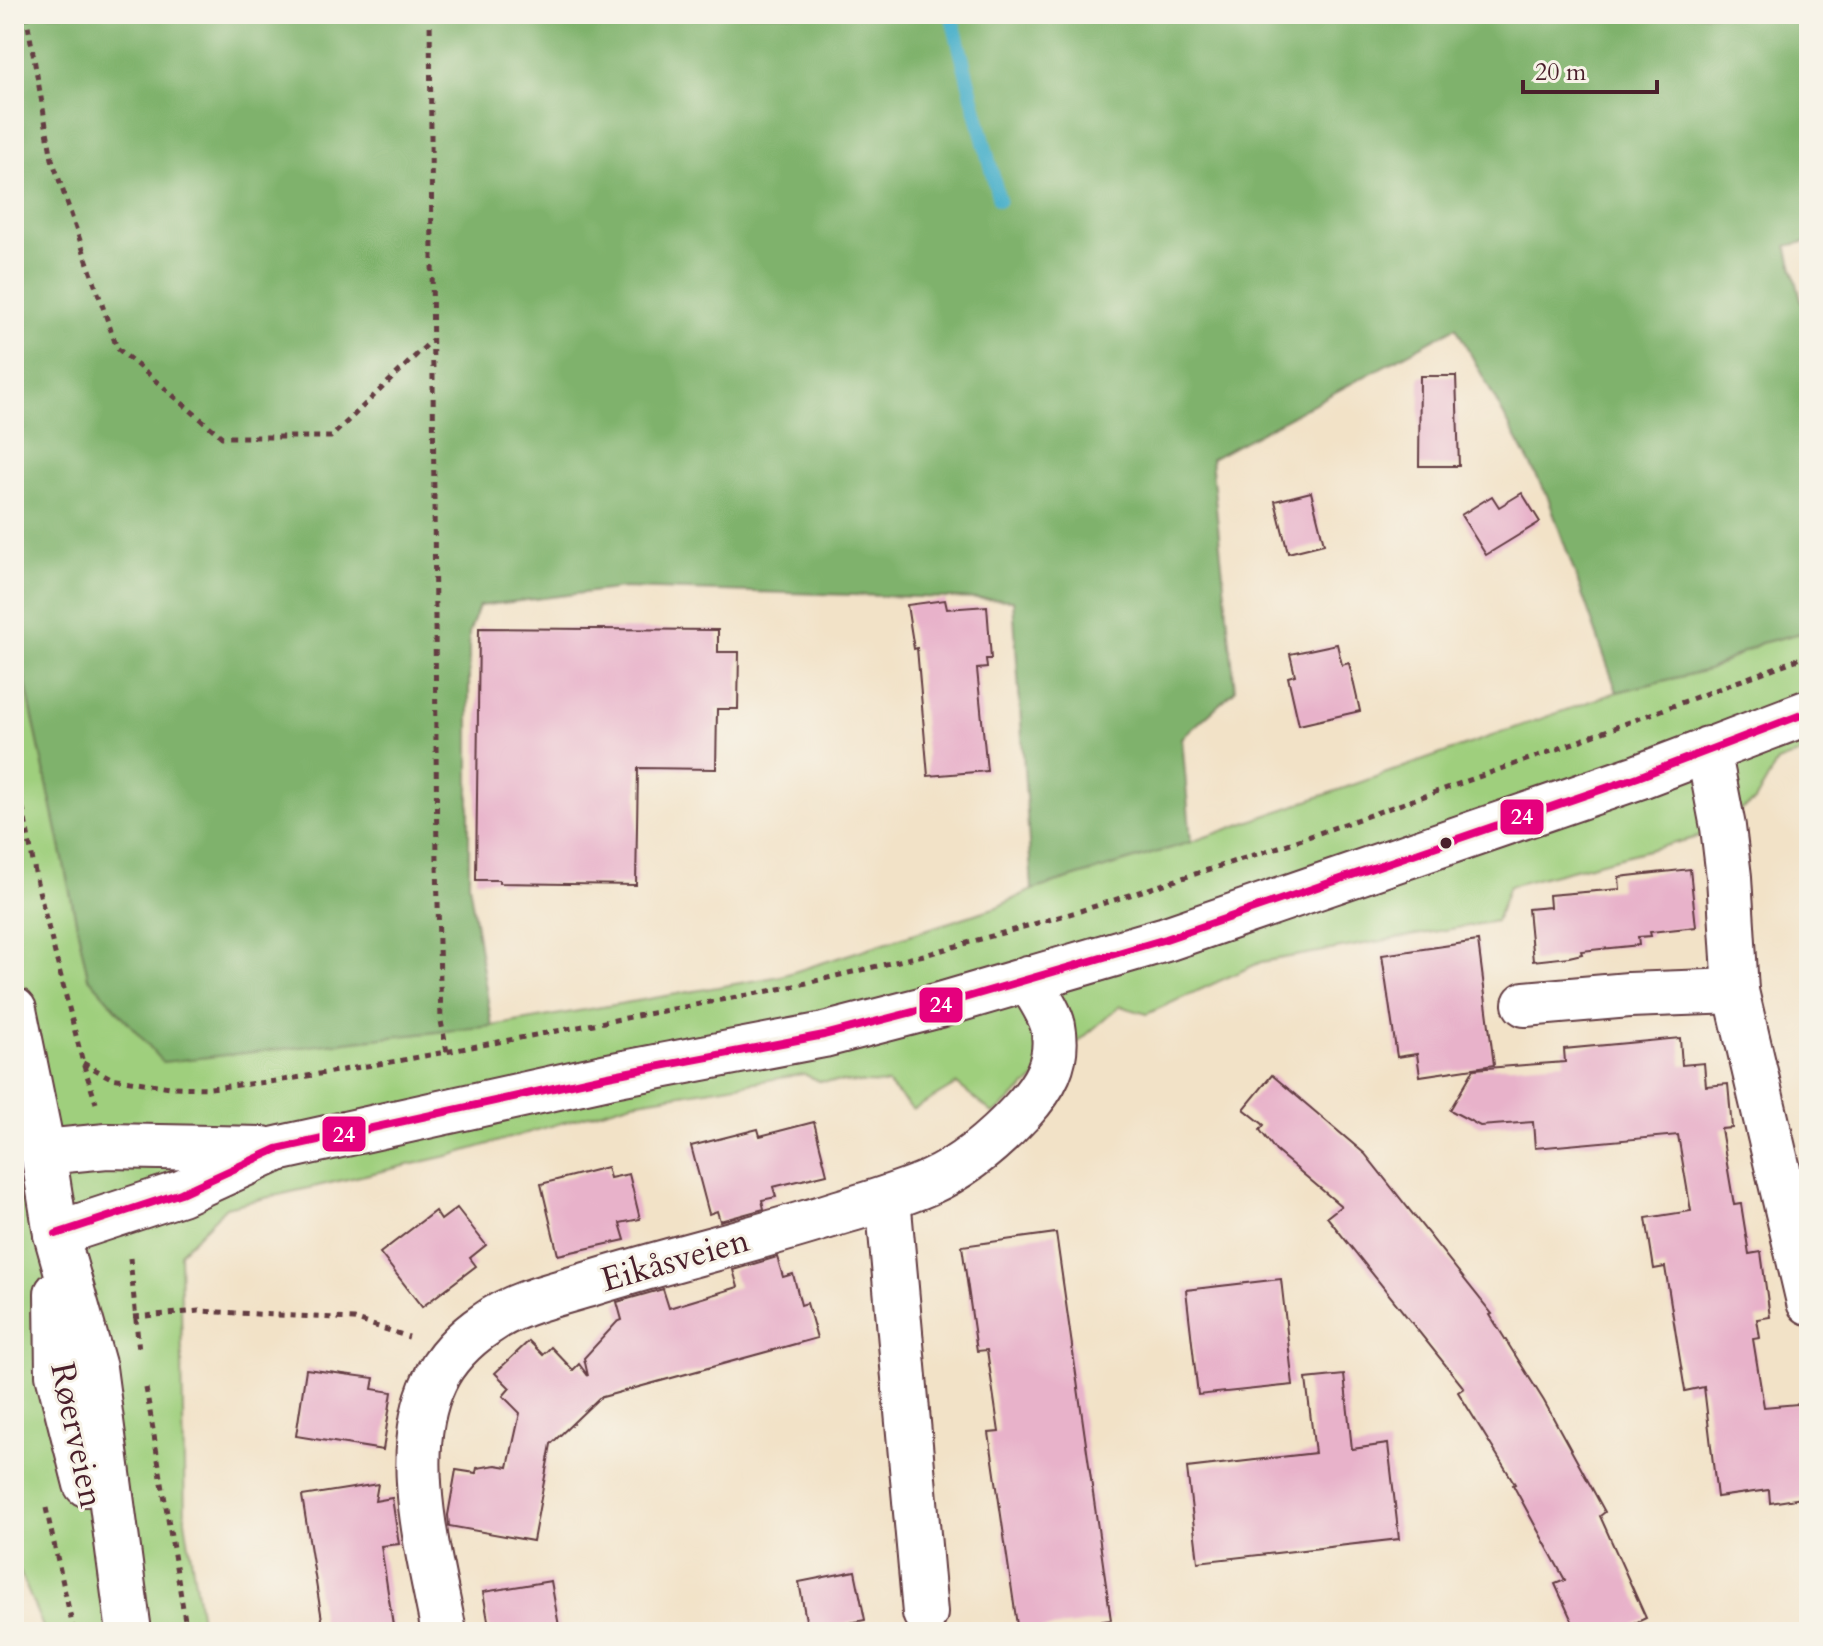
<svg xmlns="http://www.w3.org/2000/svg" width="1823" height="1646" font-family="Cardo,serif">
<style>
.green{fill:#9fcf7d;stroke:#747754;stroke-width:2}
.forest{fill:#7fb26c;stroke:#64684c;stroke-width:2}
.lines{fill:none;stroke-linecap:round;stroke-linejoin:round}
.stream{stroke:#4cb1cb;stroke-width:14}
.building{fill:#e8b2ca}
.minor-casing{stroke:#633c42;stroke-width:48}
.major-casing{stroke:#633c42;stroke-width:48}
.path{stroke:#633c42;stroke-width:5;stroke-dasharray:6 6;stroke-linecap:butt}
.minor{stroke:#fff;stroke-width:44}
.major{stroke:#fff;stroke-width:44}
.bus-1-casing{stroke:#f7f3e8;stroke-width:14}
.bus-1{stroke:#e5007d;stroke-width:8}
.bus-dot{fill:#4a1f2b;stroke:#f7f3e8;stroke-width:3}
.labels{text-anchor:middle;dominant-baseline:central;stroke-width:6;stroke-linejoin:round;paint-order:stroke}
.street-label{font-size:34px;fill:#4a1f2b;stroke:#f7f3e8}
.line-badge{stroke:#f7f3e8;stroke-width:3}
.badge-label{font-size:22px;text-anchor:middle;font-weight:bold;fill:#fff}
</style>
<rect width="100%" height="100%" fill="#f7f3e8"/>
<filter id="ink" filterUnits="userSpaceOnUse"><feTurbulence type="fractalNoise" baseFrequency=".0125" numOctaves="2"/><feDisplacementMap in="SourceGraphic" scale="16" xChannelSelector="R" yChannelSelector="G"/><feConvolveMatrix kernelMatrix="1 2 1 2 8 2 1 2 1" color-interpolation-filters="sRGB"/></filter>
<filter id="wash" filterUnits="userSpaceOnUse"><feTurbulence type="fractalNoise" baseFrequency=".006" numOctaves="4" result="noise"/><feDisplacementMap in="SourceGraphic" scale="32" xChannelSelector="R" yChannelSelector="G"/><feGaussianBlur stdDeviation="1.8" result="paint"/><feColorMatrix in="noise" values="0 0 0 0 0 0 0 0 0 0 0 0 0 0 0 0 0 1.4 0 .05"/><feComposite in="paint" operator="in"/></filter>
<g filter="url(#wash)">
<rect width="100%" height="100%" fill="#f2e2c7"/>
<path class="green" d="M 14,628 L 88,977 L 492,1026 L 781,976 L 997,907 L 1032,890 L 1191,842 L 1617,692 L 1708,670 L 1761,643 L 1809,631 L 1809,750 L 1777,762 L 1755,801 L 1702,836 L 1509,886 L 1496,921 L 1261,962 L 1147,1014 L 1120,1006 L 994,1114 L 957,1084 L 913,1110 L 888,1084 L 818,1081 L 804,1074 L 633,1102 L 452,1155 L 226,1207 L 180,1253 L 185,1520 L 203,1632 L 45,1632 L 14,1558 Z"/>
<path class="forest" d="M 14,14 L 1809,14 L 1809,241 L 1787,246 L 1809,329 L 1809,631 L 1761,643 L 1708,670 L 1617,692 L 1547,495 L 1456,327 L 1211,459 L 1235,690 L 1182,738 L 1191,842 L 1032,890 L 1013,600 L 623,588 L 479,606 L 469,633 L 469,884 L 492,1026 L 163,1062 L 88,977 L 14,628 Z"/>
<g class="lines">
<path class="stream" d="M 951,14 L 999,200"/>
</g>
<g id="blocks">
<g class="building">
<path d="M 1420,376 L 1456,376 L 1459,466 L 1419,466 Z"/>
<path d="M 1311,492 L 1324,544 L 1288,553 L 1275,501 Z"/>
<path d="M 1522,493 L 1540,522 L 1486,555 L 1461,515 L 1492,496 L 1499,507 Z"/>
<path d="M 945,600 L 947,609 L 987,606 L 991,659 L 986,659 L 987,668 L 977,669 L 987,771 L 928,776 L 917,648 L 914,649 L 907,605 Z"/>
<path d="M 479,628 L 718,630 L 718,652 L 739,652 L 738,709 L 717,709 L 716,769 L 638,768 L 636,885 L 499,883 L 499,880 L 476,880 Z"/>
<path d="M 1337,644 L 1342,665 L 1349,663 L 1360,711 L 1299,725 L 1288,677 L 1295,675 L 1290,654 Z"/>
<path d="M 1690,869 L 1696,927 L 1650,932 L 1651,936 L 1638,937 L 1639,945 L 1581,951 L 1582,954 L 1569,957 L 1533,961 L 1528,909 L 1550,907 L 1549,895 L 1620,889 L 1619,877 Z"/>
<path d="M 1478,941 L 1494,1065 L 1420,1076 L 1417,1054 L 1397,1057 L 1382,955 Z"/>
<path d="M 1680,1038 L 1682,1065 L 1704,1063 L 1706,1086 L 1728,1084 L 1732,1128 L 1721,1129 L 1734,1205 L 1741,1204 L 1749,1254 L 1761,1252 L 1770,1317 L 1757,1319 L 1760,1338 L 1753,1339 L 1764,1407 L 1809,1403 L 1809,1497 L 1770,1503 L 1769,1490 L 1717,1497 L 1704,1387 L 1685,1391 L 1665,1267 L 1654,1269 L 1646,1218 L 1691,1211 L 1678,1135 L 1535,1148 L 1533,1122 L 1480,1126 L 1450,1110 L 1474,1069 L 1565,1062 L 1564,1049 Z"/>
<path d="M 1272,1075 L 1365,1154 L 1492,1314 L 1490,1315 L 1544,1401 L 1605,1512 L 1600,1516 L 1646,1618 L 1616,1632 L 1577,1632 L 1555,1584 L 1565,1580 L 1513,1485 L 1515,1484 L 1458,1392 L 1464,1388 L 1327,1217 L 1341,1206 L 1276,1151 L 1260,1130 L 1264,1125 L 1244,1109 Z"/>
<path d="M 814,1122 L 827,1174 L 773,1187 L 776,1197 L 762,1200 L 764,1209 L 720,1221 L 717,1211 L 709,1214 L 691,1146 L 758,1129 L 760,1136 Z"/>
<path d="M 607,1167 L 610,1178 L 629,1174 L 640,1219 L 620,1223 L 625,1240 L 558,1255 L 541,1184 Z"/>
<path d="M 457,1208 L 486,1245 L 470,1258 L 476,1266 L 422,1307 L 380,1253 L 435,1211 L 441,1220 Z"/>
<path d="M 1056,1233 L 1111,1620 L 1018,1632 L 989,1433 L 999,1432 L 987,1350 L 977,1351 L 962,1246 Z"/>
<path d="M 777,1257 L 783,1277 L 793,1274 L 801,1305 L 807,1303 L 817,1338 L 599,1398 L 551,1444 L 533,1541 L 449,1526 L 448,1515 L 456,1470 L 476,1473 L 477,1468 L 496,1465 L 508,1467 L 520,1413 L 503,1396 L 510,1388 L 495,1373 L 529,1341 L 543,1355 L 551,1347 L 573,1370 L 579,1364 L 588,1376 L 584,1358 L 617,1322 L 622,1320 L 617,1302 L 663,1289 L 669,1308 L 738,1287 L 733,1270 Z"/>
<path d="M 1281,1279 L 1293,1385 L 1198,1395 L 1186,1290 Z"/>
<path d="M 306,1369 L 374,1378 L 372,1389 L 392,1392 L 383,1450 L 296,1436 Z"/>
<path d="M 1344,1375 L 1352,1449 L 1388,1444 L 1399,1539 L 1198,1562 L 1187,1468 L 1315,1453 L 1306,1379 Z"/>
<path d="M 378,1484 L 375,1501 L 392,1498 L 399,1544 L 381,1546 L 394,1632 L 324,1632 L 302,1496 Z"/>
<path d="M 855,1571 L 865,1620 L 808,1631 L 799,1582 Z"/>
<path d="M 551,1581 L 560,1632 L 490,1632 L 483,1592 Z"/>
</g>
</g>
</g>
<g filter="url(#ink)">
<use href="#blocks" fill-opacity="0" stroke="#633c42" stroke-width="2"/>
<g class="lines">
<defs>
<g id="minor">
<path d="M 1708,749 L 1723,827 L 1729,877 L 1736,991 L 1809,1302"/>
<path d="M 1525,1004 L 1629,995 L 1736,991"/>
<path d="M 888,1198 L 925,1613"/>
<path d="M 444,1632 C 430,1557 400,1454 434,1382 C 444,1359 465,1338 486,1324 C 516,1302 558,1294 593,1283 C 674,1258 757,1239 838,1213 C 869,1204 900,1195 930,1182 C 963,1167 996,1139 1021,1112 C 1044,1087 1060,1062 1053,1026 C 1049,1010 1036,993 1028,978"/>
</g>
<g id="major">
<path d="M 14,1010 L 43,1152 L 56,1234 L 94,1368 L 129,1632"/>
<path d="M 43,1152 L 107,1146 L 263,1149"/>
<path d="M 56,1234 L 181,1193 L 277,1149 L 608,1076 L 824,1035 L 940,1005 L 1166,939 L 1638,777 L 1809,712"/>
<path d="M 57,1293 L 58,1374 L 86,1484"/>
</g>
</defs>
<use href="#minor" class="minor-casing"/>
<use href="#major" class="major-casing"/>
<g class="path">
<path d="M 26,14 L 52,159 L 117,348 L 222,437 L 331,437 L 432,340"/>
<path d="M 430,14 L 437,864 L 441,1021 L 447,1052"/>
<path d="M 14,761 L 37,883 L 83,1063 L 96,1103"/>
<path d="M 83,1063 L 111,1078 L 170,1087 L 210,1088 L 277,1081 L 403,1060 L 790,987 L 928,954 L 1080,911 L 1282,846 L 1552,751 L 1809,655"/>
<path d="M 130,1258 L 139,1351"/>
<path d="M 134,1317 L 199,1311 L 354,1319 L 409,1337"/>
<path d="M 146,1388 L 187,1632"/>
<path d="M 46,1508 L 74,1632"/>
</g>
<use href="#minor" class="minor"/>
<use href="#major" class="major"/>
<defs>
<path id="bus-1" d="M 56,1234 L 181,1193 L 277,1149 L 608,1076 L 824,1035 L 940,1005 L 1166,939 L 1638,777 L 1809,712"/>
</defs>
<use href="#bus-1" class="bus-1-casing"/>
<use href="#bus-1" class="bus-1"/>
</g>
</g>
<circle class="bus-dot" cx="1446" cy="843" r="7"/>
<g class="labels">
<g class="street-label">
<text transform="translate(675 1260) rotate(-16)">Eikåsveien</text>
<text transform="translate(77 1435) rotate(78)">Røerveien</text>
</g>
</g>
<g class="line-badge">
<rect x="1499" y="798" width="46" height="38" rx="8" fill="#e5007d"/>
<rect x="918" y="986" width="46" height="38" rx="8" fill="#e5007d"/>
<rect x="321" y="1115" width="46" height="38" rx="8" fill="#e5007d"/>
</g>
<g class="badge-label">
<text x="1522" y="824">24</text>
<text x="941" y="1012">24</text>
<text x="344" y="1142">24</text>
</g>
<rect width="1823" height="1646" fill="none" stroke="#f7f3e8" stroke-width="48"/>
<path d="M1523 80v12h134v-12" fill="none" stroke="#4a1f2b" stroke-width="4"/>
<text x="1535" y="80" font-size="24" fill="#4a1f2b" stroke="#f7f3e8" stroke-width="6" paint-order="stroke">20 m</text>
</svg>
